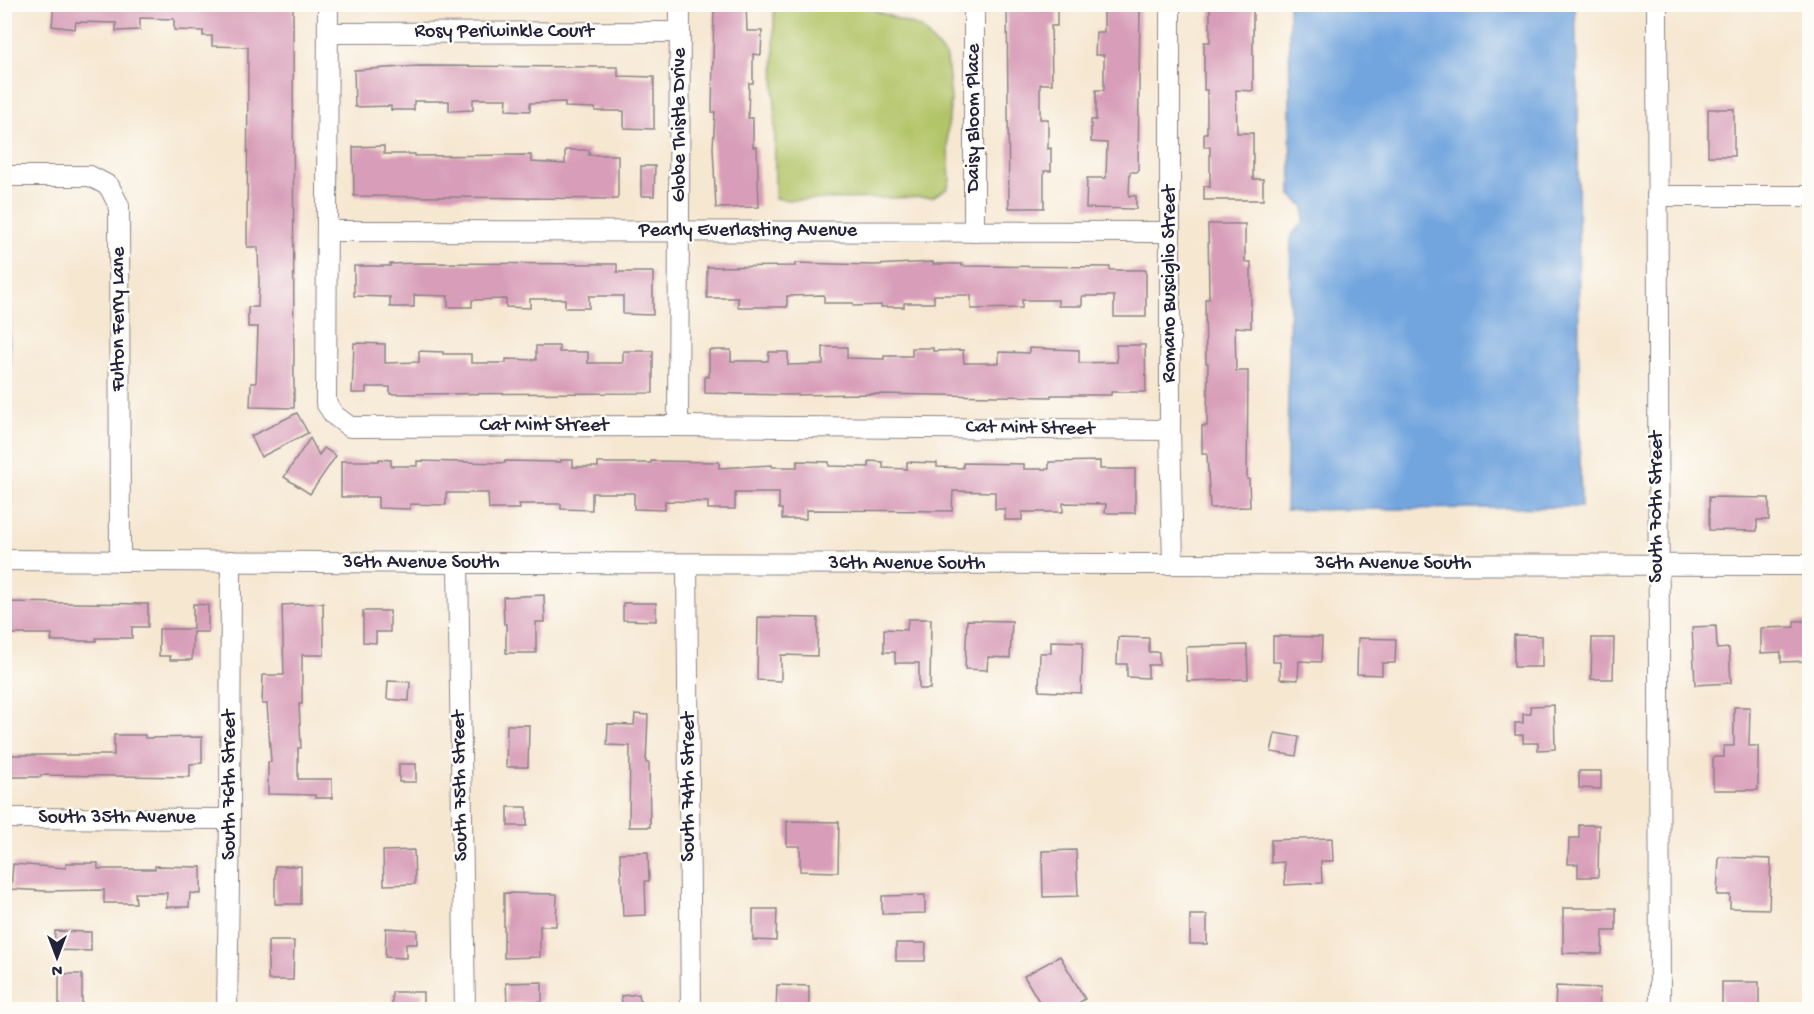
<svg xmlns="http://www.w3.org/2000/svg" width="1814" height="1014" font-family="'Gochi Hand',sans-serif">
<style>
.green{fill:#b2c467;stroke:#6a7351;stroke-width:1.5}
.water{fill:#72a5de;stroke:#4a648c;stroke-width:1.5}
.building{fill:#d89db8}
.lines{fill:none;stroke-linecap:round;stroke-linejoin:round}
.minor-casing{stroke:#8c8486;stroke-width:22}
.minor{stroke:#fff;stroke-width:20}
.labels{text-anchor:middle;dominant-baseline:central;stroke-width:5;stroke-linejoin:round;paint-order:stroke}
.street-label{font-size:20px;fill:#22223b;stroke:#fdfcf7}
</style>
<rect width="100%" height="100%" fill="#fdfcf7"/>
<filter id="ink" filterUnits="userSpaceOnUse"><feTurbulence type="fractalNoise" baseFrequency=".0167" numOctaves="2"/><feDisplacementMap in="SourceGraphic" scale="12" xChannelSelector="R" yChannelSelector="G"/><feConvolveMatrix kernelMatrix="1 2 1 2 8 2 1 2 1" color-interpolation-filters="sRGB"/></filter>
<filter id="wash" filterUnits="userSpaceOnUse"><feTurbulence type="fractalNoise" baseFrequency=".008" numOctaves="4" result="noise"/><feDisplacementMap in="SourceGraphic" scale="24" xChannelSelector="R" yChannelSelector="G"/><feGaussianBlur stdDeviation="1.35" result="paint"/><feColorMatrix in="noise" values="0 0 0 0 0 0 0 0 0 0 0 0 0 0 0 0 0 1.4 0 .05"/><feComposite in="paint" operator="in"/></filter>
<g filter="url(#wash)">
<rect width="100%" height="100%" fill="#f6e7d1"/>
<path class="green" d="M 774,5 L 876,5 L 876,11 L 921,28 L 947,58 L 951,100 L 947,134 L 950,180 L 947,189 L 932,197 L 789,200 L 775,198 Z"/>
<g class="water">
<path d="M 1289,5 L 1575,5 L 1578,98 L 1579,416 L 1581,507 L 1286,510 L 1291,235 L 1304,222 L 1304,207 L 1291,195 Z"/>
<path d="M 5,221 L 9,221 L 10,511 L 4,511 Z"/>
</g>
<g id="blocks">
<g class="building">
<path d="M 54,4 L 293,4 L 294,408 L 250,407 L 251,383 L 256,383 L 258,327 L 248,327 L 248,307 L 258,307 L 259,282 L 258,247 L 247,247 L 248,47 L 212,46 L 212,36 L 203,36 L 203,31 L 174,30 L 174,19 L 140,18 L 140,30 L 116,31 L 116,23 L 76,22 L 75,29 L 52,26 Z"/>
<path d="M 714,4 L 746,4 L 747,31 L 762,31 L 761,55 L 753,54 L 753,83 L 749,83 L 748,118 L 753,118 L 753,147 L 757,147 L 759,207 L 716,208 L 713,148 L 715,112 L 712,112 Z"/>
<path d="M 1007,4 L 1057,4 L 1057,26 L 1051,26 L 1052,84 L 1040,84 L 1040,119 L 1048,119 L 1048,149 L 1051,148 L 1051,171 L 1044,171 L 1044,208 L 1009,208 Z"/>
<path d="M 1104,4 L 1140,4 L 1138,172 L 1130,172 L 1129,196 L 1136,196 L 1136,209 L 1086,208 L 1087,178 L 1106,178 L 1107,143 L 1091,142 L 1091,120 L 1096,120 L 1096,90 L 1104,90 L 1104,55 L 1095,55 L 1096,32 L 1104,32 Z"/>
<path d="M 1210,4 L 1253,4 L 1253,91 L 1236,90 L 1237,133 L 1253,133 L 1253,179 L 1263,179 L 1263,200 L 1204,200 L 1204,186 L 1210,187 L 1210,147 L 1204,147 L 1204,133 L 1207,133 L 1207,90 L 1204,90 L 1204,42 L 1210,42 Z"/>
<path d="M 420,66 L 618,67 L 618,76 L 654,77 L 654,129 L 624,128 L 624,111 L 595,111 L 595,108 L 565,107 L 565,102 L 530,103 L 530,111 L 506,110 L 507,99 L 473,99 L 473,110 L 449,111 L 449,101 L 414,101 L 414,110 L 391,110 L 391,106 L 355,107 L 354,70 Z"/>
<rect x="1708" y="109" width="26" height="47"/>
<path d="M 384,146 L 384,154 L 415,154 L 415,156 L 531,155 L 531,162 L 565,164 L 565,150 L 589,150 L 589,155 L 618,155 L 618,195 L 617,199 L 354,196 L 353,147 Z"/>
<path d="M 641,166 L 655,166 L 654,196 L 641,196 Z"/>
<path d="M 1208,224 L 1245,224 L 1245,262 L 1251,262 L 1251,328 L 1235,327 L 1236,371 L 1248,371 L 1247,479 L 1249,479 L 1250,507 L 1210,508 L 1207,454 L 1202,454 L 1202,426 L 1207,426 L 1208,363 L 1206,363 L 1205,299 L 1209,299 Z"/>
<path d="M 933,262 L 933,264 L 962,264 L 962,266 L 1110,267 L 1110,270 L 1146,270 L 1146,317 L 1114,317 L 1114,296 L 1082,296 L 1082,306 L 1058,306 L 1058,300 L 1022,300 L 1022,308 L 971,309 L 971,295 L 934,295 L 934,303 L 904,303 L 904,307 L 881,307 L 881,305 L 853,306 L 853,303 L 824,303 L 824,295 L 787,296 L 787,307 L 738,307 L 738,298 L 707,298 L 707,267 L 795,266 L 795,263 L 874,265 Z"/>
<path d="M 419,263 L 617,264 L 617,272 L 653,272 L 653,315 L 623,314 L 623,296 L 589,296 L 589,308 L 565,308 L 565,299 L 530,299 L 530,308 L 506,307 L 506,299 L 472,300 L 472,307 L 448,307 L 448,296 L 414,295 L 414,307 L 390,307 L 390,297 L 354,296 L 354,266 L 390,266 L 390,264 Z"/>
<path d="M 354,343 L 385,344 L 385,363 L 419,362 L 419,351 L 443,352 L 443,354 L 471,354 L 471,363 L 506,363 L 506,359 L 536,360 L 536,346 L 559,346 L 559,352 L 588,352 L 588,363 L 623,363 L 623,351 L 653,351 L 653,393 L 390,394 L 390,387 L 366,387 L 366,393 L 352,393 Z"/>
<path d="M 1116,345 L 1145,345 L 1146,392 L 1111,392 L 1111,395 L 1051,395 L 1051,397 L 876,394 L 785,395 L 705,393 L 705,376 L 709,377 L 709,350 L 731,350 L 731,361 L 768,361 L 769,352 L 788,352 L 788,365 L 823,364 L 823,347 L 847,347 L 847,358 L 884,359 L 884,356 L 912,356 L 912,348 L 933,348 L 933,351 L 963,350 L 964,363 L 999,363 L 999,352 L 1029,353 L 1029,348 L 1051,349 L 1079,350 L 1079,363 L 1117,362 Z"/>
<path d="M 297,413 L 308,433 L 261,457 L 251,436 Z"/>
<path d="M 310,438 L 319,455 L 324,448 L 336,456 L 310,494 L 284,477 Z"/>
<path d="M 379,459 L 391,460 L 391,466 L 417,466 L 417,461 L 505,463 L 505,461 L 561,462 L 561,460 L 573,460 L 573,467 L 598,467 L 598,463 L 651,463 L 651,461 L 719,462 L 719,468 L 772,465 L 772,467 L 797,467 L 797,461 L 829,462 L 829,466 L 869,467 L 869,461 L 883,462 L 883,468 L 907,469 L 907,462 L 937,463 L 937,467 L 963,468 L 963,463 L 1024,464 L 1024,469 L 1049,469 L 1049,462 L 1100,461 L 1100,469 L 1135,469 L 1135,513 L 1105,513 L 1106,504 L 1063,503 L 1063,512 L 1022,512 L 1022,520 L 1005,520 L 1005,509 L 995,509 L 995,492 L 953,491 L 952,511 L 806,510 L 806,519 L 782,519 L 782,509 L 779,509 L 779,493 L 735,493 L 735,509 L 708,509 L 708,502 L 665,501 L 665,510 L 634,509 L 634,493 L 592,493 L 592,510 L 561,509 L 561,504 L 519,504 L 520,509 L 489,509 L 488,493 L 446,493 L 446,505 L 410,504 L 410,509 L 378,508 L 378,497 L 341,497 L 341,461 L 379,461 Z"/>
<path d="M 1709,497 L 1769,498 L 1769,520 L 1757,520 L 1757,531 L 1709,530 Z"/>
<path d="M 544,595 L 545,622 L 536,622 L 536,653 L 506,653 L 506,624 L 504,624 L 503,597 Z"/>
<path d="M 4,602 L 148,604 L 148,627 L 132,627 L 132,638 L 96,638 L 96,641 L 51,641 L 52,634 L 4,634 Z"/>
<path d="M 323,603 L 324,655 L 302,655 L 302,704 L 299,704 L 301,748 L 298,748 L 298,779 L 332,779 L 332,798 L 315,798 L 315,795 L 268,794 L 268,762 L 271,762 L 267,704 L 262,704 L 263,675 L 284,675 L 282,605 Z"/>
<path d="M 623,603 L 656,603 L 656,621 L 623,620 Z"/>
<path d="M 193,604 L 208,605 L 208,632 L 193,632 L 192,660 L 170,660 L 170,656 L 159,656 L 159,629 L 193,629 Z"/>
<path d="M 363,611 L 390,611 L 390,632 L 376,632 L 376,643 L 363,642 Z"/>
<path d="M 758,617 L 818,618 L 817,656 L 781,655 L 781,681 L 757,680 Z"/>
<path d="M 908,619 L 931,619 L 930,689 L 919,689 L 919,663 L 895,663 L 895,652 L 884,652 L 884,629 L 907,630 Z"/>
<path d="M 967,620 L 1012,621 L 1010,658 L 988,657 L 987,670 L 965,669 Z"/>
<path d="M 1794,621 L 1809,621 L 1809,661 L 1781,662 L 1781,652 L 1761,653 L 1761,628 L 1794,627 Z"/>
<path d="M 1716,626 L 1717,649 L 1729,648 L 1731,683 L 1695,685 L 1692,627 Z"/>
<path d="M 1514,635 L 1542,636 L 1542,667 L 1514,667 Z"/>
<path d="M 1273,636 L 1322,637 L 1321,662 L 1299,661 L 1298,680 L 1280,679 L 1280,662 L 1273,662 Z"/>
<path d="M 1118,637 L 1149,638 L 1149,652 L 1159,652 L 1159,665 L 1148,665 L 1148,678 L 1127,677 L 1127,664 L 1117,664 Z"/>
<path d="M 1358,638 L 1396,639 L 1395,663 L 1382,663 L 1382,675 L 1357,674 Z"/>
<path d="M 1592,638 L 1614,638 L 1613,679 L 1591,679 Z"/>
<path d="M 1051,641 L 1083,642 L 1081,693 L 1039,691 L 1040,653 L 1051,653 Z"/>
<path d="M 1247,645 L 1248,679 L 1187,681 L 1186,647 Z"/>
<path d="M 388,681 L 410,682 L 409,701 L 387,699 Z"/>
<path d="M 1554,705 L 1555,749 L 1538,750 L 1538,743 L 1523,743 L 1523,735 L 1515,735 L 1515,723 L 1523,723 L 1523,714 L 1531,714 L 1530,706 Z"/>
<path d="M 1734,707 L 1750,707 L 1749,746 L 1758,746 L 1758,790 L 1713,790 L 1713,757 L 1724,757 L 1724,746 L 1734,746 Z"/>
<path d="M 635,714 L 648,715 L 646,763 L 649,763 L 650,827 L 629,827 L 630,746 L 607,745 L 608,724 L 634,725 Z"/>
<path d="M 507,725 L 529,725 L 528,767 L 506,767 Z"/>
<path d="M 1275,733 L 1299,737 L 1296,756 L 1271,752 Z"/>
<path d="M 114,735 L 145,735 L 145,738 L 202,737 L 202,763 L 190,764 L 190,777 L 41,775 L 41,777 L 7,777 L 7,755 L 114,755 Z"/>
<rect x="399" y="764" width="17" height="18"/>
<path d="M 1579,771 L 1601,771 L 1601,789 L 1579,788 Z"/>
<rect x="508" y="807" width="19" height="19"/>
<path d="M 787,821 L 839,822 L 838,872 L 800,871 L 800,846 L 787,846 Z"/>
<path d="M 1579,825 L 1599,825 L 1598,877 L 1578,877 L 1578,864 L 1568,864 L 1569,838 L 1579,838 Z"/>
<path d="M 1332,838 L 1333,861 L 1321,861 L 1322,883 L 1285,885 L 1284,862 L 1271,863 L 1271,840 Z"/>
<path d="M 414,850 L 415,884 L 384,885 L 383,851 Z"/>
<path d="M 1076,850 L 1078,896 L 1043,897 L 1042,851 Z"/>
<path d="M 648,852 L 649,881 L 645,881 L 646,915 L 623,916 L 620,853 Z"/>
<path d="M 1719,857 L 1771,859 L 1769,909 L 1730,908 L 1730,895 L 1717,895 Z"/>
<path d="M 66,863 L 98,863 L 98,869 L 155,869 L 155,866 L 201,867 L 201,894 L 190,893 L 189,907 L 166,907 L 167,893 L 135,893 L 136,903 L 104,903 L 104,890 L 45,891 L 11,889 L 13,864 L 66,868 Z"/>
<rect x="275" y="866" width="26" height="38"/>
<path d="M 504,893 L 557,894 L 556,926 L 540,926 L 540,957 L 504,958 Z"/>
<path d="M 925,895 L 925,913 L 882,914 L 882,896 Z"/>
<path d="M 1563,908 L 1616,908 L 1616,931 L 1603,931 L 1602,954 L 1563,953 Z"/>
<path d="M 753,909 L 777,909 L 776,941 L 753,940 Z"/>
<rect x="1190" y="915" width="17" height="29"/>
<path d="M 386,928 L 417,930 L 417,944 L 406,944 L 406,958 L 385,957 Z"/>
<path d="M 55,931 L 91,932 L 91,951 L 54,950 Z"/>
<path d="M 268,941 L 294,941 L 293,980 L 268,980 Z"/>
<path d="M 896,943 L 926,943 L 925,961 L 896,961 Z"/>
<path d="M 1060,956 L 1085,999 L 1067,1010 L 1044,1010 L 1024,976 Z"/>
<rect x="59" y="974" width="23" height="36"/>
<path d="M 542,982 L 542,1002 L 507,1003 L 506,983 Z"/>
<rect x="1722" y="982" width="37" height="28"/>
<path d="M 777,985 L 809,986 L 809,1010 L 776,1010 Z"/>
<path d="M 1556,986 L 1600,988 L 1599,1010 L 1555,1010 Z"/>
<rect x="392" y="992" width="31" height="18"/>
<path d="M 639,994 L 642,1010 L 623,1010 L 621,996 Z"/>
</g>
</g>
</g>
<g filter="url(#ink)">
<use href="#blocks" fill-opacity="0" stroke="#8c8486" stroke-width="1.5"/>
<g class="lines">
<defs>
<g id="minor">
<path d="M 328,4 L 326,403 L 334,415 L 350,427 L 678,426 L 1170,430"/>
<path d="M 1170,4 L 1170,430 L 1173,564"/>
<path d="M 1657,4 L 1660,1010"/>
<path d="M 328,33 L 680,32"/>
<path d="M 4,176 L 90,176 L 109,186 L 119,206 L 120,561"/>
<path d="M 1657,196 L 1810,196"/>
<path d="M 327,231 L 1169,232"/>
<path d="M 974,232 L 974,4"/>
<path d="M 678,426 L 680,4"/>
<path d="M 4,560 L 458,563 L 1810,565"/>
<path d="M 458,563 L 465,1010"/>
<path d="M 687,564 L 691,1010"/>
<path d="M 4,818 L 230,819"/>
<path d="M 227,1010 L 230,819 L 231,561"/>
</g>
</defs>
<use href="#minor" class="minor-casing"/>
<use href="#minor" class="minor"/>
</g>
</g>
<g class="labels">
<g class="street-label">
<text x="504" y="32">Rosy Periwinkle Court</text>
<text transform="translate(974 118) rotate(-90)">Daisy Bloom Place</text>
<text transform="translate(680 125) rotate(-90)">Globe Thistle Drive</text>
<text x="748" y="231">Pearly Everlasting Avenue</text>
<text transform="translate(1170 284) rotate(-90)">Romano Busciglio Street</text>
<text transform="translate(119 319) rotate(-90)">Fulton Ferry Lane</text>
<text x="544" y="426">Cat Mint Street</text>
<text transform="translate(1030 429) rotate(1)">Cat Mint Street</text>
<text transform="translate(1657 507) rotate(-90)">South 70th Street</text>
<text x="421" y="563">36th Avenue South</text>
<text x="907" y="564">36th Avenue South</text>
<text x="1393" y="564">36th Avenue South</text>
<text transform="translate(230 785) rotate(-90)">South 76th Street</text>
<text transform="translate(461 786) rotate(-91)">South 75th Street</text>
<text transform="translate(689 787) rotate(-90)">South 74th Street</text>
<text x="117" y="818">South 35th Avenue</text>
</g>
</g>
<rect width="1814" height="1014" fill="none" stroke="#fdfcf7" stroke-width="24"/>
<g transform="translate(57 957) rotate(180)" stroke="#fdfcf7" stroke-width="4.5" paint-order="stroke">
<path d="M0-4.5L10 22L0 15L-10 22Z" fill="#22223b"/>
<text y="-9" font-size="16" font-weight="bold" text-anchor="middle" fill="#22223b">N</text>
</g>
</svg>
